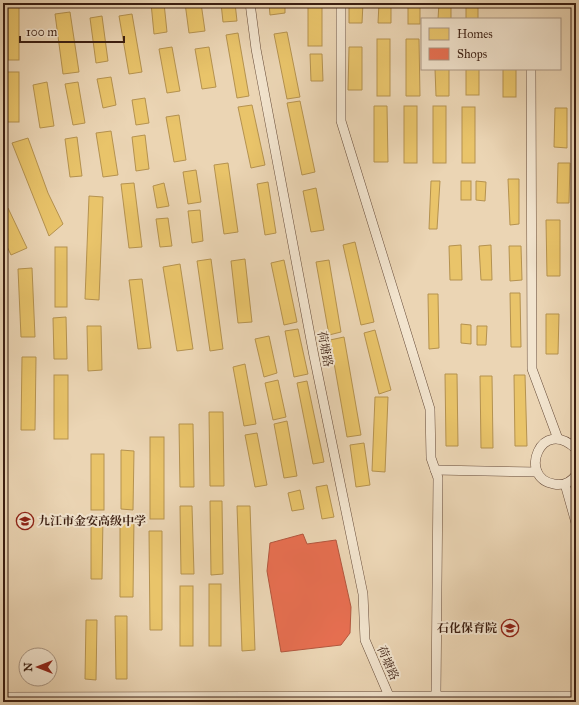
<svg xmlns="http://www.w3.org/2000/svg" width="579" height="705" font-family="'IM FELL Great Primer','Noto Serif SC',serif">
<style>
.homes{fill:#e9c46a;stroke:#b5924f}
.shops{fill:#e76f51;stroke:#b3573e}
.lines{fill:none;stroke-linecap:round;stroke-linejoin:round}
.minor-casing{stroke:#674c3a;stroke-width:10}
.minor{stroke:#f2e4ce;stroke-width:9}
.labels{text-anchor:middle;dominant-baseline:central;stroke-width:4;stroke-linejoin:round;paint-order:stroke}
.street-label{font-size:12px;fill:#3b1e11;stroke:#f2e4ce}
.poi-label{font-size:12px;font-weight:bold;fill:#3b1e11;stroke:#f2e4ce;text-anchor:start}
</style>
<rect width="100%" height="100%" fill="#ebd5b4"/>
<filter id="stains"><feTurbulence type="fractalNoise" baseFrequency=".005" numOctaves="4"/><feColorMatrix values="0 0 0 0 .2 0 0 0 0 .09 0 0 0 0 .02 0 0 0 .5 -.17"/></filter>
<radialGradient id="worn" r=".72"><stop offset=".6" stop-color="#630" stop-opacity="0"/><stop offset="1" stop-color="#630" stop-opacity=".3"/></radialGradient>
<g class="homes">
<rect x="8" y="3" width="11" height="57"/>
<path d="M 151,3 L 164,3 L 167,32 L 154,34 Z"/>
<path d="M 185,3 L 201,3 L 205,31 L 189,33 Z"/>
<path d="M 221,3 L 235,3 L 237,21 L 223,22 Z"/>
<path d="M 269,3 L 285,3 L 285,13 L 270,15 Z"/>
<rect x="308" y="3" width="14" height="43"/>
<path d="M 349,3 L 363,3 L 362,23 L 349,23 Z"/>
<path d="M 379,3 L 391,3 L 391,23 L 378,23 Z"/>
<rect x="408" y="3" width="12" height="21"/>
<path d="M 439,3 L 451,3 L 451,19 L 438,19 Z"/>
<rect x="466" y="3" width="12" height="16"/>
<path d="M 70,12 L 79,72 L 63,74 L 55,14 Z"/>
<path d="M 132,14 L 142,72 L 129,74 L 119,16 Z"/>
<path d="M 102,16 L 108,61 L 96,63 L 90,18 Z"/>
<path d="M 287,32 L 300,97 L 287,99 L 274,34 Z"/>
<path d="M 238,33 L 249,96 L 237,98 L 226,35 Z"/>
<rect x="377" y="39" width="13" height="57"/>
<path d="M 406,39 L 419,39 L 420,96 L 406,96 Z"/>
<path d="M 172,47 L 180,91 L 167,93 L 159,49 Z"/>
<path d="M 209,47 L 216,87 L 202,89 L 195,49 Z"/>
<path d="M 349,47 L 362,47 L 362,90 L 348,90 Z"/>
<path d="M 310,54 L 322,54 L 323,81 L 311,81 Z"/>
<path d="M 435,69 L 449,69 L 449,96 L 436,96 Z"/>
<rect x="466" y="69" width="13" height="26"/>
<rect x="503" y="69" width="13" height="28"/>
<rect x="6" y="72" width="13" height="50"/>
<path d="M 111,77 L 116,105 L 103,108 L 97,79 Z"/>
<path d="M 47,82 L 54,126 L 40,128 L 33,85 Z"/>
<path d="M 78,82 L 85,123 L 73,125 L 65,84 Z"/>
<path d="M 145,98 L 149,123 L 136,125 L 132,100 Z"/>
<path d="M 300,101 L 315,172 L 302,175 L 287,103 Z"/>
<path d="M 252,105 L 265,165 L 251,168 L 238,107 Z"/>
<path d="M 374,106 L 387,106 L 388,162 L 374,162 Z"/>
<rect x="404" y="106" width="13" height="57"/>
<rect x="433" y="106" width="13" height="57"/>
<rect x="462" y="107" width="13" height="56"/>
<path d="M 555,108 L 567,108 L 567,148 L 554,147 Z"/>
<path d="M 179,115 L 186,160 L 174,162 L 166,117 Z"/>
<path d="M 111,131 L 118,175 L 103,177 L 96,133 Z"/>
<path d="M 145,135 L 149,169 L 136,171 L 132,137 Z"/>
<path d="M 77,137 L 82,176 L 70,177 L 65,139 Z"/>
<path d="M 28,138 L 48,193 L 63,224 L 49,236 L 12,143 Z"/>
<path d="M 228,163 L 238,232 L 224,234 L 214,165 Z"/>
<path d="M 558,163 L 570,163 L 569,203 L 557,203 Z"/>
<path d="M 196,170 L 201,202 L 188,204 L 183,172 Z"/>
<path d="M 508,179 L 519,179 L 519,224 L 510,225 Z"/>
<path d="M 431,181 L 440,181 L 437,229 L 429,229 Z"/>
<rect x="461" y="181" width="10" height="19"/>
<path d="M 476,181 L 486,182 L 485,201 L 476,200 Z"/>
<path d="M 268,182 L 276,233 L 265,235 L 257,184 Z"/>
<path d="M 134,183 L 142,247 L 129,248 L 121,184 Z"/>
<path d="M 164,183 L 169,206 L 157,208 L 153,186 Z"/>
<path d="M 316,188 L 324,230 L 311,232 L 303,191 Z"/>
<path d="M 89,196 L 103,197 L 99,300 L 85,299 Z"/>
<path d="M 8,208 L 27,248 L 11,255 L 3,238 L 3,211 Z"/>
<path d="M 200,210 L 203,241 L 192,243 L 188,211 Z"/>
<path d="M 168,218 L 172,246 L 160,247 L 156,219 Z"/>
<path d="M 546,220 L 560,220 L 560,276 L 547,276 Z"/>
<path d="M 355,242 L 374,322 L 361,325 L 343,245 Z"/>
<path d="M 461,245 L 462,280 L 450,280 L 449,246 Z"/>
<path d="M 491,245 L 492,280 L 481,280 L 479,246 Z"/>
<path d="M 509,246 L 521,246 L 522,280 L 510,281 Z"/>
<rect x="55" y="247" width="12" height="60"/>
<path d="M 211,259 L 223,349 L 210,351 L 197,261 Z"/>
<path d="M 245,259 L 252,322 L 238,323 L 231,261 Z"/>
<path d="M 284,260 L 297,322 L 284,325 L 271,263 Z"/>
<path d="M 329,260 L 341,332 L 329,335 L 316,262 Z"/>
<path d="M 180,264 L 193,349 L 177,351 L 163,267 Z"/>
<path d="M 32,268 L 35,337 L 21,337 L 18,269 Z"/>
<path d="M 142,279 L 151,348 L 138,349 L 129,280 Z"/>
<path d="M 510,293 L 520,293 L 521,347 L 511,347 Z"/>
<path d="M 428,294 L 438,294 L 439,348 L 429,349 Z"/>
<path d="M 546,314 L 559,314 L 558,354 L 546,354 Z"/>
<path d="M 66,317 L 67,359 L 54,359 L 53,318 Z"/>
<path d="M 461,324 L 471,325 L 471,344 L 461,343 Z"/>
<path d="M 87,326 L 101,326 L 102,370 L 88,371 Z"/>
<path d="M 477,326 L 487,326 L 486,345 L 477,345 Z"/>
<path d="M 298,329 L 308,374 L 294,377 L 285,331 Z"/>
<path d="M 375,330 L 391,390 L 379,394 L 364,333 Z"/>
<path d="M 269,336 L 277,373 L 264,377 L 255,339 Z"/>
<path d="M 344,337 L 361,435 L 347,437 L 330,340 Z"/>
<path d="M 22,357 L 36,357 L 35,430 L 21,430 Z"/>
<path d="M 245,364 L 256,424 L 244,426 L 233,367 Z"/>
<path d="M 445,374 L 457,374 L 458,446 L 446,446 Z"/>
<rect x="54" y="375" width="14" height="64"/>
<path d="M 514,375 L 525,375 L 527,446 L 515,446 Z"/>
<path d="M 480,376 L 492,376 L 493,448 L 481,448 Z"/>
<path d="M 278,380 L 286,417 L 273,420 L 265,383 Z"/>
<path d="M 307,381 L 324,462 L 313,464 L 297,383 Z"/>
<path d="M 375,397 L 388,397 L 385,472 L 372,471 Z"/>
<path d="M 209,412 L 223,412 L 224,486 L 210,486 Z"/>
<path d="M 287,421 L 297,476 L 284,478 L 274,424 Z"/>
<path d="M 179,424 L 193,424 L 194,487 L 180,487 Z"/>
<path d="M 257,433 L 267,485 L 255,487 L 245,435 Z"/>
<rect x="150" y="437" width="14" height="82"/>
<path d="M 364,443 L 370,485 L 356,487 L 350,445 Z"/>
<path d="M 121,450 L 134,451 L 133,510 L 121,509 Z"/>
<rect x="91" y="454" width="13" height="56"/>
<path d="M 327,485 L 334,517 L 322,519 L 316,487 Z"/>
<path d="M 300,490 L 304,509 L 292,511 L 288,493 Z"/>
<path d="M 210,501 L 222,501 L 223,574 L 211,575 Z"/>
<path d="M 180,506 L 192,506 L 194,574 L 181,574 Z"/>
<path d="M 237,506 L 250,506 L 255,650 L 242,651 Z"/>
<path d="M 91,517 L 103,517 L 102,579 L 91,579 Z"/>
<path d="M 120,517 L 134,517 L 133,597 L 120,597 Z"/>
<path d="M 149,531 L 162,531 L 162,630 L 150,630 Z"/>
<rect x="209" y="584" width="12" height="62"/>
<rect x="180" y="586" width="13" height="60"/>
<path d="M 115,616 L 127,616 L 127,679 L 116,679 Z"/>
<path d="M 86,620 L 97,620 L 96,680 L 85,679 Z"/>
</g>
<path class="shops" d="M 303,534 L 307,544 L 336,540 L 351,607 L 350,633 L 341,645 L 281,652 L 267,571 L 270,543 Z"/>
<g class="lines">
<defs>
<g id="minor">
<path d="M 250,3 L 256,49 L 314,356 L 363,594 L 365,640 L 389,696 L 390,702"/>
<path d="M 341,3 L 341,121 L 430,409 L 431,458 L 438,478 L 436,696"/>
<path d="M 531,69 L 532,369 L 558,439"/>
<path d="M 576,449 C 541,415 517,478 554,484 C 563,486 571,482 576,475"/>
<path d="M 435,470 L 537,472"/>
<path d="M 565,484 L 576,523"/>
<path d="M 3,697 L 576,696"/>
</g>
</defs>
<use href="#minor" class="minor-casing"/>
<use href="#minor" class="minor"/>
</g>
<defs>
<symbol id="school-ring" viewBox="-11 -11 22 22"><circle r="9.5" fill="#f2e4ce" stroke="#8f2418" stroke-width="1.5"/><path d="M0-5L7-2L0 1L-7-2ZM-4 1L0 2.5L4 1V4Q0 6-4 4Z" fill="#8f2418"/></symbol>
</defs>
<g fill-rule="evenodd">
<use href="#school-ring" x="15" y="511" width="20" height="20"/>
<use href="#school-ring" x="500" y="618" width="20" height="20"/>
</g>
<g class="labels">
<g class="street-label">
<text transform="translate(325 349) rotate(79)">荷塘路</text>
<text transform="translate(388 663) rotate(67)">荷塘路</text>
</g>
<g class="poi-label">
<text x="38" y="521">九江市金安高级中学</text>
<text x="497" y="628" text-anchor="end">石化保育院</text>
</g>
</g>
<rect width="579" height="705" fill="none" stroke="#ebd5b4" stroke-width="16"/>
<rect x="4" y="4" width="571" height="697" fill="none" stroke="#3b1e11" stroke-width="2"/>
<rect x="8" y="8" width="563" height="689" fill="none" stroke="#3b1e11"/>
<rect x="421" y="18" width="140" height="52" fill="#f2e4ce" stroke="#a99582"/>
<rect x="429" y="28" width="20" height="12" fill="#e9c46a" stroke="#a99582"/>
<text x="457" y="38" font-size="12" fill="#3b1e11">Homes</text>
<rect x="429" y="48" width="20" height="12" fill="#e76f51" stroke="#a99582"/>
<text x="457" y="58" font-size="12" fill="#3b1e11">Shops</text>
<g transform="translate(38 667) rotate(270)"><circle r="19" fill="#f2e4ce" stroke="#a99582"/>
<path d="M0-3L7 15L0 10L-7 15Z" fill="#8f2418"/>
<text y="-6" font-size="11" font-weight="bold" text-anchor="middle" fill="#3b1e11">N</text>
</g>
<path d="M20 36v6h104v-6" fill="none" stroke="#3b1e11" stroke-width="2"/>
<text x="26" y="36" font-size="12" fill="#3b1e11" stroke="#f2e4ce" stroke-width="3" paint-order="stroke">100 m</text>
<rect width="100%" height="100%" filter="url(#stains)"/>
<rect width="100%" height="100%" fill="url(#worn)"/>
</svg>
